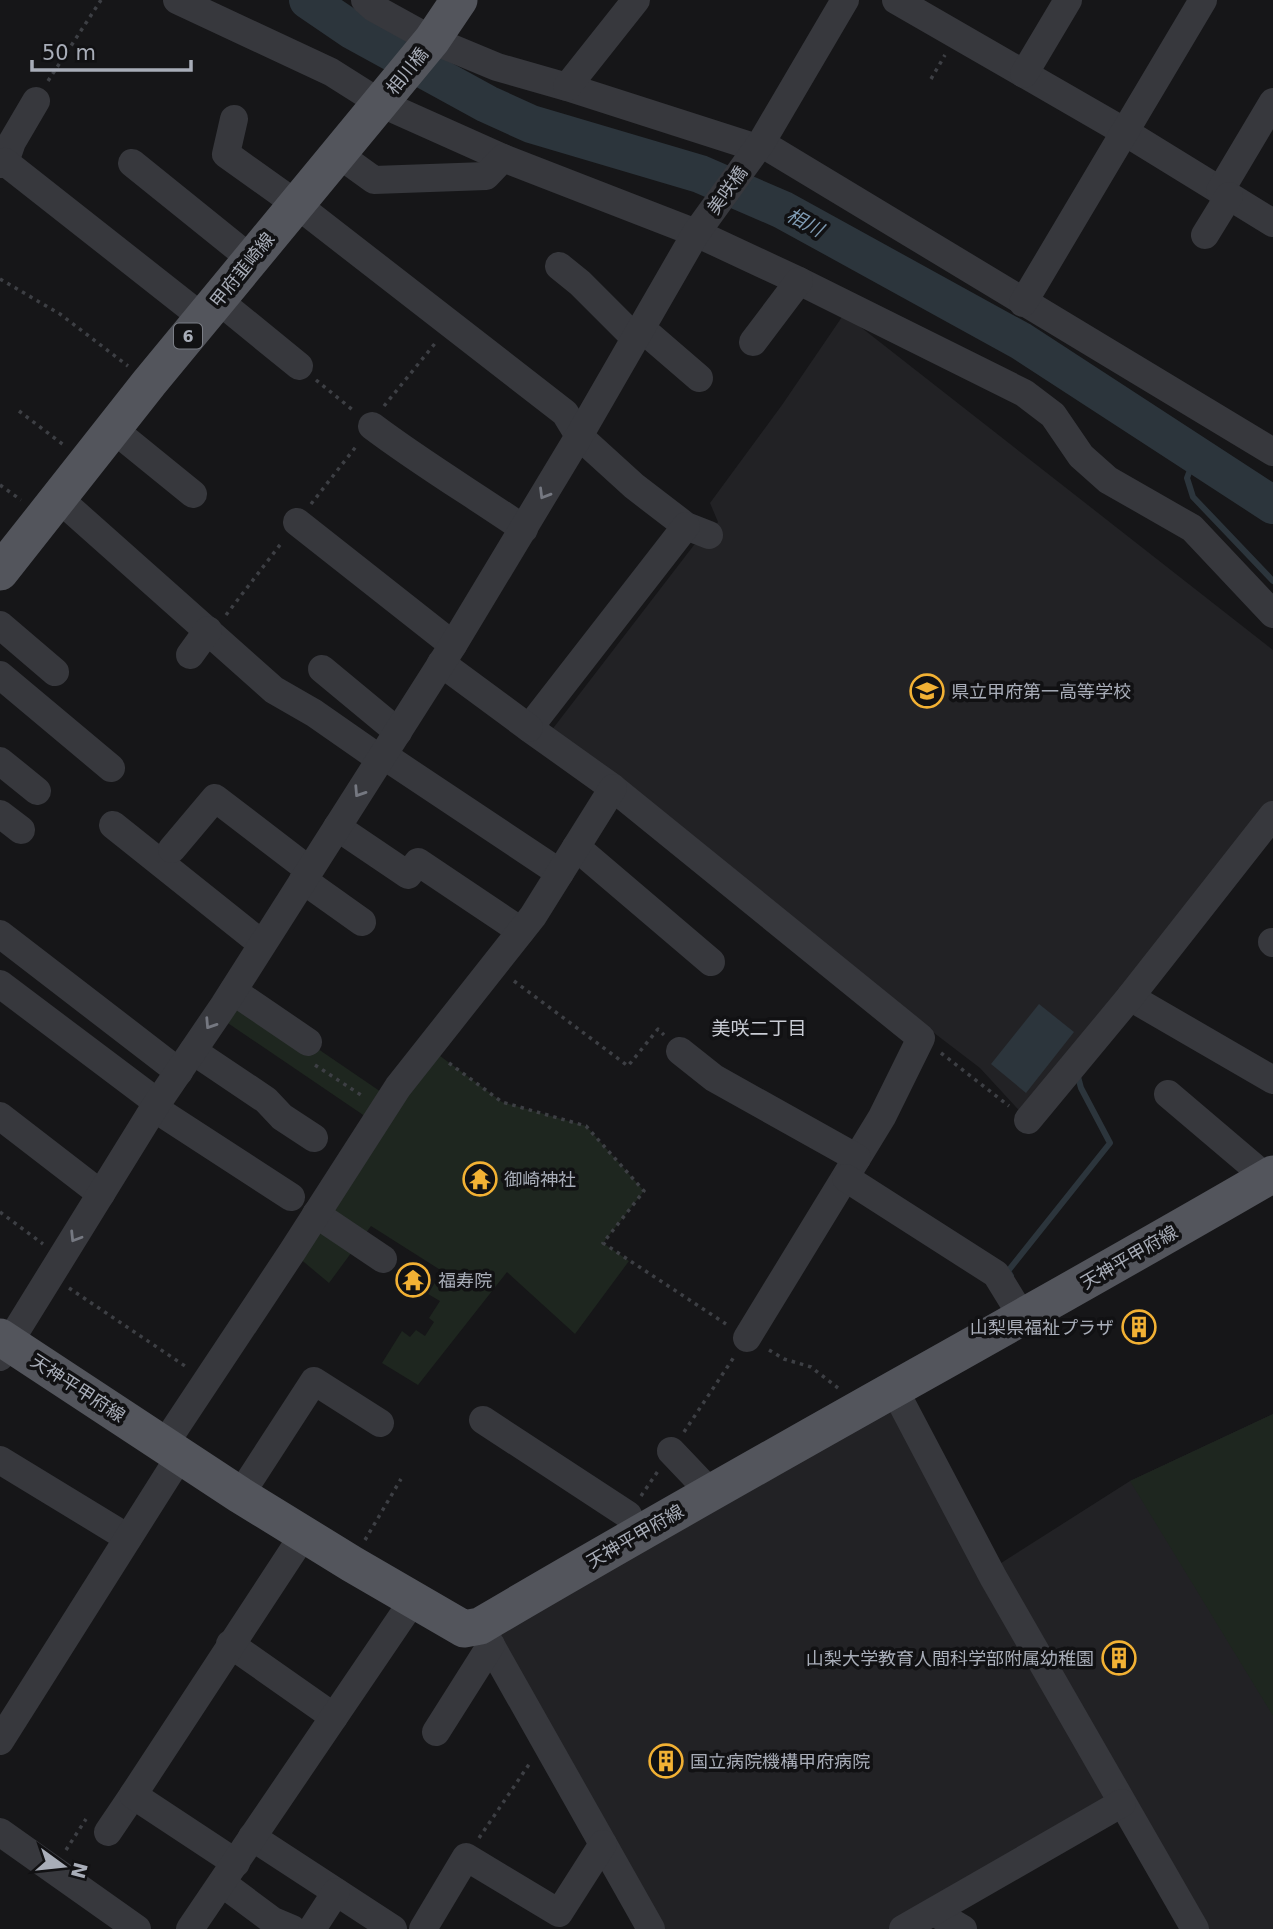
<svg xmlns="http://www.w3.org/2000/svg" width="1273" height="1929" font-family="'DejaVu Sans','Noto Sans JP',sans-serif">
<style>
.built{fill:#222225}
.green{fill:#1e261f}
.water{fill:#2c353c}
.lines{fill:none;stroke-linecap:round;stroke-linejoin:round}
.stream{stroke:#2c353c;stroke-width:6}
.river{stroke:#2c353c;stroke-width:38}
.path{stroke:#3d3f44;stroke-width:3.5;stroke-dasharray:3.5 5;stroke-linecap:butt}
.minor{stroke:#37383d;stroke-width:28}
.major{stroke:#53555c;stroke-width:37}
.oneway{stroke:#757881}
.labels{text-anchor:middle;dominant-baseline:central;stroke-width:7;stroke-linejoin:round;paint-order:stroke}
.shield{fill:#111113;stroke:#7b7e86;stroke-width:2}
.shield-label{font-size:16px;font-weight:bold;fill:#a8adb8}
.street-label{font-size:18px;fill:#a8adb8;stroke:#111113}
.poi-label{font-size:18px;fill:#a8adb8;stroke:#111113;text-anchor:start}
.water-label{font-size:19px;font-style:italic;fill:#7f9bb3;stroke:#111113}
.neighbourhood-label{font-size:19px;fill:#c9ccd4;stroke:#111113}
</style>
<rect width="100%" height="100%" fill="#161618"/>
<g class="built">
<path d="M 844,314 L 1273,650 L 1273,815 L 1028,1120 L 980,1068 L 781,916 L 551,731 L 694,545 L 704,542 L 718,522 L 710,503 L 782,405 Z"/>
<path d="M 894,1389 L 998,1565 L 1130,1481 L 1273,1414 L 1273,1929 L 1204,1929 L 1122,1803 L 903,1929 L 651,1929 L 480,1626 Z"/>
</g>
<g class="green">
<path d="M 233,991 L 390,1098 L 428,1047 L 502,1102 L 586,1126 L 644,1191 L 603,1243 L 629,1261 L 575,1334 L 507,1272 L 418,1385 L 382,1363 L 402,1331 L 410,1337 L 416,1330 L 425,1336 L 434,1322 L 429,1318 L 440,1301 L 428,1294 L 442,1271 L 371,1226 L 329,1283 L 292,1252 L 375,1123 L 216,1015 Z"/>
<path d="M 1273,1414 L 1273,1716 L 1130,1481 Z"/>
</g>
<path class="water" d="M 1039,1004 L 1074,1032 L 1026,1093 L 991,1064 Z"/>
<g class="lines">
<g class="stream">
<path d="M 1196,454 L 1187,478 L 1193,497 L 1273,581"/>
<path d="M 1011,1276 L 1008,1271 L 1110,1143 L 1081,1088 L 1077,1073"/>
</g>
<path class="river" d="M 308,0 L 352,30 L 487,104 L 531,124 L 700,174 L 783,210 L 1021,341 L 1273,505"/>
<g class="path">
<path d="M 931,79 L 945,55"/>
<path d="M 48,81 L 101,0"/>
<path d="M 0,279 L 60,314 L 128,366"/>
<path d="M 316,380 L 354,411"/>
<path d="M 384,406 L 437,341"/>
<path d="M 19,411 L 65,446"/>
<path d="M 0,485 L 21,500"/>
<path d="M 311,504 L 358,444"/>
<path d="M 226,615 L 283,541"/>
<path d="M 514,981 L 628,1066 L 658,1029 L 664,1035"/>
<path d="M 941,1053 L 1009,1106"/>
<path d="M 449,1063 L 502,1102 L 586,1126 L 644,1191 L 603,1243 L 726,1324"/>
<path d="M 315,1065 L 364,1097"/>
<path d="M 0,1212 L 43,1244"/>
<path d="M 69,1288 L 188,1368"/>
<path d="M 769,1350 L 784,1359 L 811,1367 L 838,1388"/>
<path d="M 684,1432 L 734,1357"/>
<path d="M 641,1496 L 658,1471"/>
<path d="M 365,1540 L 401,1479"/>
<path d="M 479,1838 L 530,1763"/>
<path d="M 66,1850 L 86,1819"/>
</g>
<g class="minor">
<path d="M 177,0 L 331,72 L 380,103 L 503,158"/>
<path d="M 365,0 L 374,8 L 432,40 L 497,67 L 567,87 L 757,148"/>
<path d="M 896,0 L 1125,132 L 1273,223"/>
<path d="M 1024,74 L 1068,0"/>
<path d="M 567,87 L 636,0"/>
<path d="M 234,119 L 226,154 L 296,204 L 565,413 L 579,436 L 634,486 L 686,526 L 709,535"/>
<path d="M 761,143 L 1273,452"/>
<path d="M 338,154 L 374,180 L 486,176 L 503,158 L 696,233 L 799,281 L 1024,393 L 1053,415 L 1081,456 L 1108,480 L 1192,528 L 1273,614"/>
<path d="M 5,162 L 12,142 L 36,101"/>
<path d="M 132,163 L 251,259"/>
<path d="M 0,164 L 5,162 L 203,318"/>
<path d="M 1220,191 L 1273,102"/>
<path d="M 1205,235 L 1229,196"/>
<path d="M 559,266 L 580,283 L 635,338"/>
<path d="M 218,300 L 299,366"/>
<path d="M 1023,303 L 1203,0"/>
<path d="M 641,328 L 699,378"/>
<path d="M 753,342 L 799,281"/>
<path d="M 372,426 C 421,463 473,494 524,529"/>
<path d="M 113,429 L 193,494"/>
<path d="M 57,497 L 274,690 L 314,713 L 380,759"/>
<path d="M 297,522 L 453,645"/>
<path d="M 686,526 L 529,728 L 613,788 L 921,1038 L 882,1117 L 747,1338"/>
<path d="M 0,625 L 55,672"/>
<path d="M 190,655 L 208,630"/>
<path d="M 441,663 L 529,728"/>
<path d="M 322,669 L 398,732"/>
<path d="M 0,675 L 111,768"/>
<path d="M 383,755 L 560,873"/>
<path d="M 0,761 L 37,791"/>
<path d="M 0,814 L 21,830"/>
<path d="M 113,825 L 262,944"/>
<path d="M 337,827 L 408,875 L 418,862 L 521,931"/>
<path d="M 576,847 L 711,962"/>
<path d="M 172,849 L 215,798 L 309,870"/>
<path d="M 303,880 L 362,922"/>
<path d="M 0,934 L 179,1072"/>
<path d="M 1272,942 L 1273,943"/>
<path d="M 0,984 L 158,1103"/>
<path d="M 233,991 L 308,1042"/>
<path d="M 1130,997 L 1273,1080"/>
<path d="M 193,1051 L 266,1100 L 282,1117 L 314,1138"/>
<path d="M 680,1051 L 714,1078 L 857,1158"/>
<path d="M 1168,1094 L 1267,1178"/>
<path d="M 154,1108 L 291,1197"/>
<path d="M 0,1116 L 101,1194"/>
<path d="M 1028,1120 L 1130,997 L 1273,815"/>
<path d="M 846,1178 L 996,1274 L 1023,1318"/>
<path d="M 316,1214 L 383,1259"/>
<path d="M 0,1357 L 154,1108 L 224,1005 L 453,645 L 579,436 L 696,233 L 761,143 L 845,0"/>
<path d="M 894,1389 L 993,1577 L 1195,1929"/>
<path d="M 483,1420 L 628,1515 L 637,1533"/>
<path d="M 164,1445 L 292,1252 L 398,1087 L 533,916 L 613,788"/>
<path d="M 671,1451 L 710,1492"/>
<path d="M 0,1460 L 128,1538"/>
<path d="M 240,1495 L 314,1381 L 380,1423"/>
<path d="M 480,1626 L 651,1929"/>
<path d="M 230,1644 L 334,1717"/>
<path d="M 436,1732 L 491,1645"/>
<path d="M 0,1741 L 180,1456"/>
<path d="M 0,1832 L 137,1929"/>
<path d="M 108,1832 L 133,1795"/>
<path d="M 252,1837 L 393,1929"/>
<path d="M 236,1863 L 133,1795 L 304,1534"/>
<path d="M 222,1883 L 273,1921 L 292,1929"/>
<path d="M 934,1912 L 963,1929"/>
<path d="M 190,1929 L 414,1599"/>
<path d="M 312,1929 L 336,1892"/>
<path d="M 423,1929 L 466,1857 L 559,1913 L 603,1844"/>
<path d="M 903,1929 L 1122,1803"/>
</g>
<g class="major">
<path d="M 0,572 L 149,383 L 432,40 L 459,0"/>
<path d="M 0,1337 L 240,1495 L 352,1564 L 464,1629 L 480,1626 C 742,1471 1010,1327 1273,1174"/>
</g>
</g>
<defs><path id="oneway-chevron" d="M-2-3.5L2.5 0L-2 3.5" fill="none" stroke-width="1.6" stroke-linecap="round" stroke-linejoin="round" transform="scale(1.75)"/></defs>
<g class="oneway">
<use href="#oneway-chevron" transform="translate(544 494) rotate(121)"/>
<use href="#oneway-chevron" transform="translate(359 792) rotate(123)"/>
<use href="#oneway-chevron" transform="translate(210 1024) rotate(123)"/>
<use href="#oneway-chevron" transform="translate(75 1237) rotate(122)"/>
</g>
<defs>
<symbol id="school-ring" viewBox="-11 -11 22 22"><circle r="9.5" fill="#111113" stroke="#f2b134" stroke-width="1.5"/><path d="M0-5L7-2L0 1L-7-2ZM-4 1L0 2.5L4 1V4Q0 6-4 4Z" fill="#f2b134"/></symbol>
<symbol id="temple-ring" viewBox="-11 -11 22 22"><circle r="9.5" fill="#111113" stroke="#f2b134" stroke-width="1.5"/><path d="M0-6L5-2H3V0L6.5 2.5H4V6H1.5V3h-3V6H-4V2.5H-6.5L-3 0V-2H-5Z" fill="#f2b134"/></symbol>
<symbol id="building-ring" viewBox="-11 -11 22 22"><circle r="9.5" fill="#111113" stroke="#f2b134" stroke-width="1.5"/><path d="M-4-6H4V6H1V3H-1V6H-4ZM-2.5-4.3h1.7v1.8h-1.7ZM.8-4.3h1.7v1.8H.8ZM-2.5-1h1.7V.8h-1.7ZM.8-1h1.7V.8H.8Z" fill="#f2b134"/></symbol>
</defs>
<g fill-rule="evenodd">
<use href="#school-ring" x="908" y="672" width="38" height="38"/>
<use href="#temple-ring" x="461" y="1160" width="38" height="38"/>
<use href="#temple-ring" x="394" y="1261" width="38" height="38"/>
<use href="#building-ring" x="1120" y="1308" width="38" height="38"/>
<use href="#building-ring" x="1100" y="1639" width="38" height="38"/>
<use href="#building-ring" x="647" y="1742" width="38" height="38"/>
</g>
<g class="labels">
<rect class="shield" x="174" y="323.5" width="28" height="25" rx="5"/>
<g class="shield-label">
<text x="188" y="336">6</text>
</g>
<g class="street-label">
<text transform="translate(407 71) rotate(-51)">相川橋</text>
<text transform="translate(727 190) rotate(-54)">美咲橋</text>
<text transform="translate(242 270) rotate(-51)">甲府韮崎線</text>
<text transform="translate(1129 1257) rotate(-30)">天神平甲府線</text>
<text transform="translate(78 1388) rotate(33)">天神平甲府線</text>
<text transform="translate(635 1536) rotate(-30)">天神平甲府線</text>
</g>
<g class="poi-label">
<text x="951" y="691">県立甲府第一高等学校</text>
<text x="504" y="1179">御崎神社</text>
<text x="438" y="1280">福寿院</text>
<text x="1114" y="1327" text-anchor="end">山梨県福祉プラザ</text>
<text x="1094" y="1658" text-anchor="end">山梨大学教育人間科学部附属幼稚園</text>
<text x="690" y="1761">国立病院機構甲府病院</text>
</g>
<g class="water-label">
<text transform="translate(805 222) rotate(28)">相川</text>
</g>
<g class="neighbourhood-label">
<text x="759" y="1028">美咲二丁目</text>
</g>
</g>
<g transform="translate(63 1866) rotate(105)" stroke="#111113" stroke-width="5" paint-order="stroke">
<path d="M0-5L12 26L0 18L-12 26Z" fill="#a8adb8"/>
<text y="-10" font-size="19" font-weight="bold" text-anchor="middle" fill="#a8adb8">N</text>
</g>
<path d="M32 60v10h159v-10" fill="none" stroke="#a8adb8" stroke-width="3.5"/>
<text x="42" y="60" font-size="21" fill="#a8adb8" stroke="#111113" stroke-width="5" paint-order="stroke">50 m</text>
</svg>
